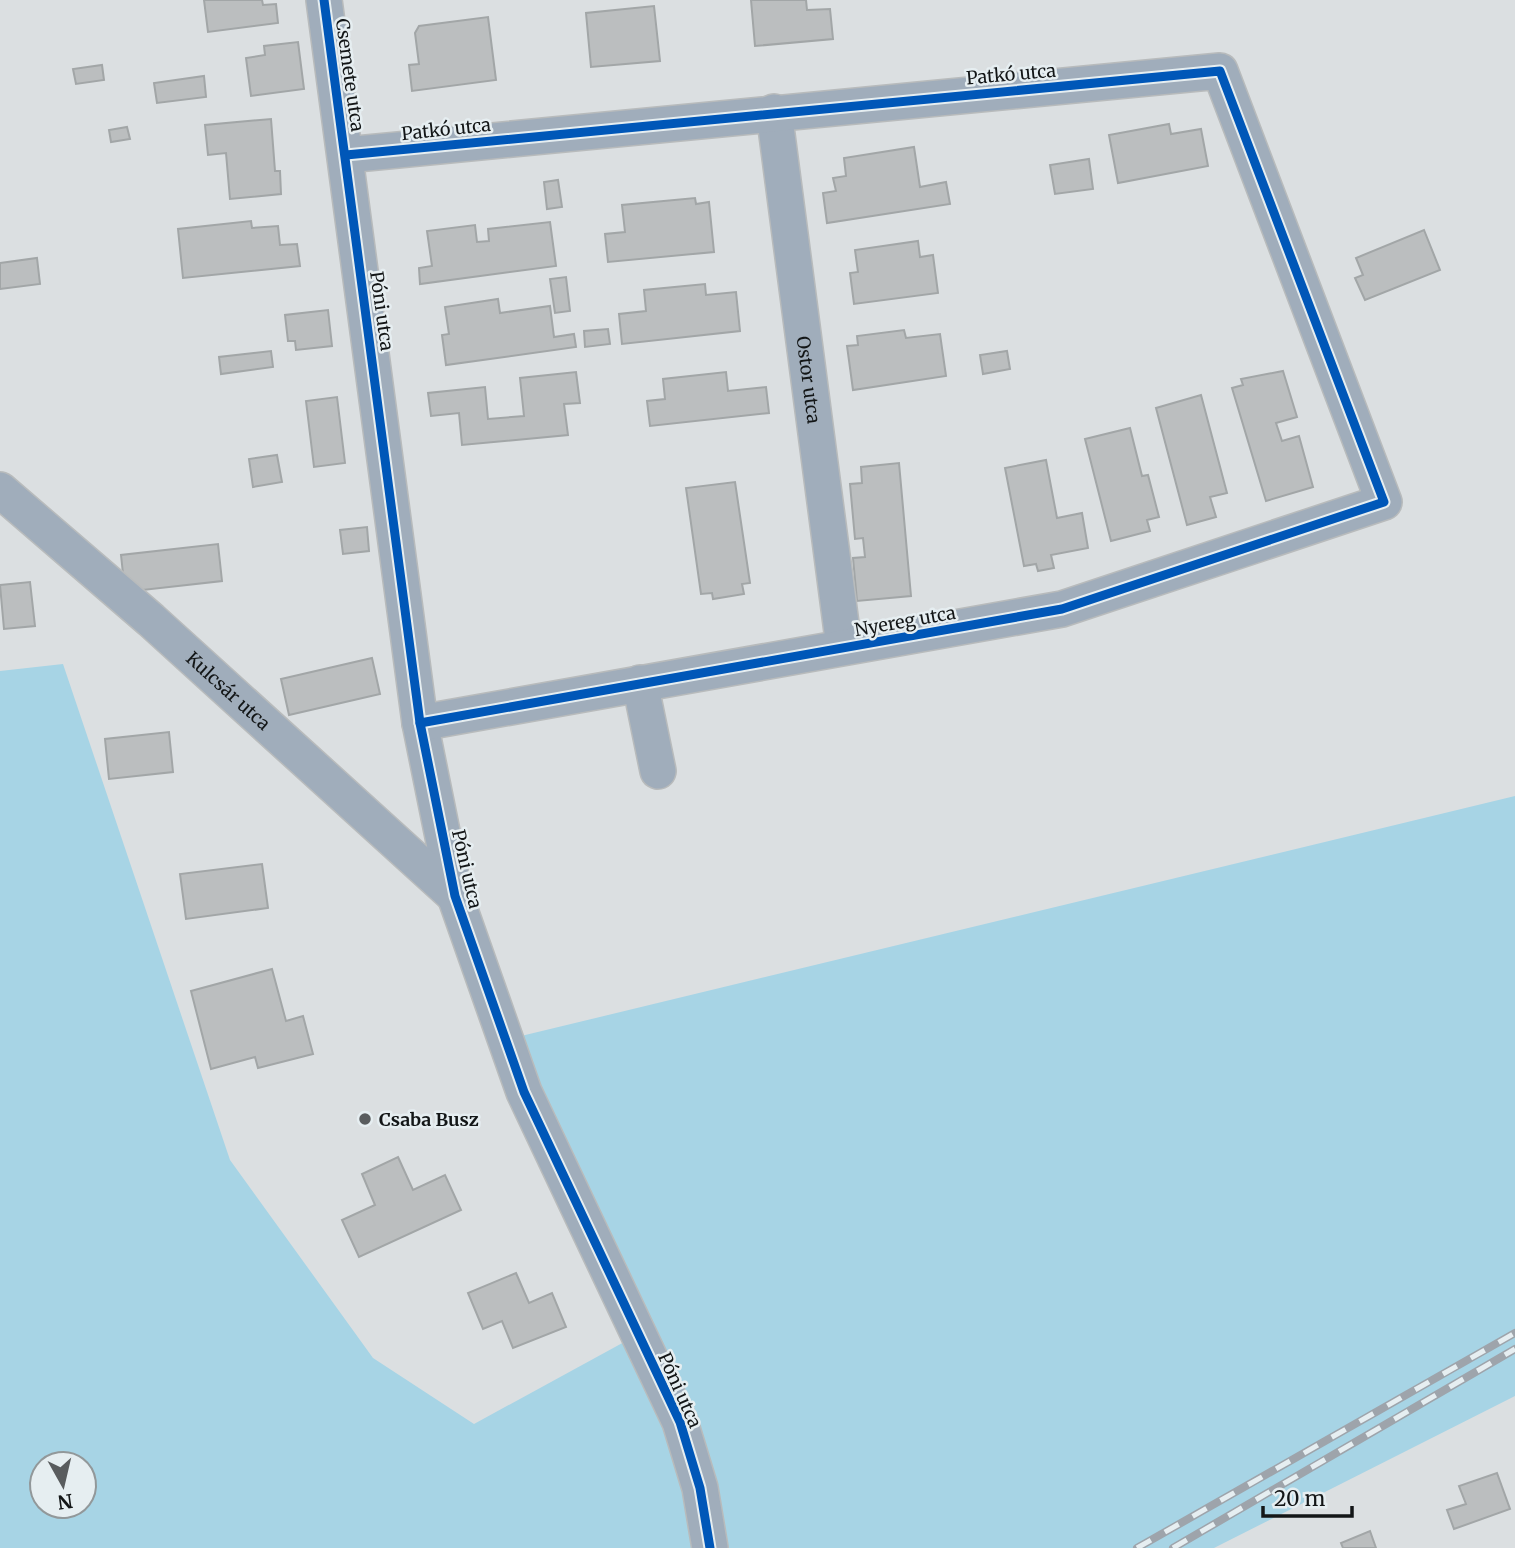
<svg xmlns="http://www.w3.org/2000/svg" width="1515" height="1548" font-family="Merriweather,serif">
<style>
.green{fill:#a7d4e5;fill-rule:evenodd}
.building{fill:#bbbebf;stroke:#a2a6a7;stroke-width:2}
.lines{fill:none;stroke-linecap:round;stroke-linejoin:round}
.minor-casing{stroke:#b8bbbc;stroke-width:38}
.minor{stroke:#a0adbb;stroke-width:35}
.rail-casing{stroke:#9ea4ab;stroke-width:8}
.rail{stroke:#e6eef1;stroke-width:5;stroke-dasharray:16;stroke-linecap:butt}
.cycleway-casing{stroke:#e6eef1;stroke-width:13}
.cycleway{stroke:#0057b8;stroke-width:9}
.poi-dot{fill:#595c5e;stroke:#e6eef1;stroke-width:2.5}
.labels{text-anchor:middle;dominant-baseline:central;stroke-width:5;stroke-linejoin:round;paint-order:stroke}
.street-label{font-size:18px;fill:#131617;stroke:#e6eef1}
.poi-label{font-size:18px;font-weight:bold;fill:#131617;stroke:#e6eef1;text-anchor:start}
</style>
<rect width="100%" height="100%" fill="#dbdfe1"/>
<path class="green" d="M 63,664 L 230,1160 L 373,1358 L 474,1424 L 637,1335 L 517,1037 L 1515,796 L 1515,1396 L 1214,1548 L 0,1548 L 0,671 ZM 42,1464 L 84,1464 L 84,1506 L 42,1506 Z"/>
<g class="building">
<path d="M 204,0 L 262,0 L 263,5 L 276,4 L 278,23 L 208,32 Z"/>
<path d="M 751,0 L 806,0 L 807,10 L 830,9 L 833,39 L 755,46 Z"/>
<path d="M 654,6 L 660,61 L 591,67 L 586,13 Z"/>
<path d="M 488,17 L 496,80 L 412,91 L 409,65 L 419,64 L 415,33 L 419,26 Z"/>
<path d="M 298,42 L 304,89 L 251,96 L 246,58 L 265,55 L 264,46 Z"/>
<path d="M 102,65 L 104,80 L 76,84 L 73,69 Z"/>
<path d="M 204,76 L 206,97 L 157,103 L 154,83 Z"/>
<path d="M 271,119 L 275,171 L 280,171 L 281,194 L 230,199 L 226,153 L 208,155 L 205,125 Z"/>
<path d="M 1169,124 L 1171,134 L 1201,129 L 1208,166 L 1118,183 L 1109,135 Z"/>
<path d="M 127,127 L 130,139 L 111,142 L 109,130 Z"/>
<path d="M 914,147 L 920,187 L 946,182 L 950,204 L 827,223 L 823,193 L 836,191 L 833,178 L 846,176 L 844,158 Z"/>
<path d="M 1089,159 L 1093,189 L 1055,194 L 1050,165 Z"/>
<path d="M 558,180 L 562,207 L 547,209 L 544,182 Z"/>
<path d="M 695,198 L 696,204 L 709,202 L 714,252 L 608,262 L 605,234 L 625,232 L 622,205 Z"/>
<path d="M 251,221 L 252,228 L 278,226 L 280,245 L 297,244 L 300,266 L 183,278 L 178,229 Z"/>
<path d="M 550,222 L 556,266 L 420,284 L 419,268 L 432,266 L 427,231 L 475,225 L 477,242 L 489,241 L 488,229 Z"/>
<path d="M 1424,230 L 1440,270 L 1365,300 L 1355,278 L 1363,275 L 1356,258 Z"/>
<path d="M 918,241 L 920,257 L 933,255 L 938,293 L 854,304 L 850,273 L 858,272 L 855,250 Z"/>
<path d="M 37,258 L 40,284 L 0,289 L 0,263 Z"/>
<path d="M 566,277 L 570,311 L 555,313 L 550,279 Z"/>
<path d="M 705,284 L 706,295 L 736,292 L 740,331 L 622,344 L 619,314 L 646,311 L 644,290 Z"/>
<path d="M 498,299 L 500,313 L 550,306 L 554,337 L 574,334 L 576,347 L 446,365 L 442,335 L 449,334 L 445,307 Z"/>
<path d="M 328,310 L 332,346 L 296,350 L 295,341 L 288,341 L 285,315 Z"/>
<path d="M 608,329 L 610,344 L 585,347 L 584,331 Z"/>
<path d="M 904,330 L 906,338 L 940,334 L 946,376 L 853,390 L 847,346 L 858,345 L 857,336 Z"/>
<path d="M 271,351 L 273,367 L 221,374 L 219,357 Z"/>
<path d="M 1007,351 L 1010,369 L 983,374 L 980,355 Z"/>
<path d="M 1283,371 L 1297,417 L 1276,423 L 1282,441 L 1299,436 L 1313,487 L 1266,501 L 1232,388 L 1243,385 L 1241,379 Z"/>
<path d="M 576,372 L 580,403 L 564,404 L 568,435 L 462,445 L 459,413 L 431,416 L 428,393 L 485,387 L 488,419 L 524,416 L 520,378 Z"/>
<path d="M 726,372 L 728,391 L 766,387 L 769,413 L 650,426 L 647,401 L 665,399 L 663,379 Z"/>
<path d="M 1201,395 L 1227,493 L 1210,497 L 1216,517 L 1187,525 L 1156,408 Z"/>
<path d="M 337,397 L 345,463 L 314,467 L 306,401 Z"/>
<path d="M 1130,428 L 1142,476 L 1148,475 L 1159,517 L 1147,520 L 1150,531 L 1111,541 L 1085,439 Z"/>
<path d="M 277,455 L 282,482 L 253,487 L 249,459 Z"/>
<path d="M 1046,460 L 1057,518 L 1082,513 L 1088,548 L 1051,555 L 1054,568 L 1038,571 L 1036,564 L 1024,566 L 1005,468 Z"/>
<path d="M 899,463 L 911,596 L 857,601 L 853,558 L 865,557 L 863,538 L 855,539 L 850,484 L 862,483 L 861,467 Z"/>
<path d="M 735,482 L 750,583 L 742,584 L 744,594 L 713,599 L 712,593 L 701,594 L 686,488 Z"/>
<path d="M 367,527 L 369,551 L 343,554 L 340,530 Z"/>
<path d="M 218,544 L 222,581 L 125,592 L 121,555 Z"/>
<path d="M 30,582 L 35,626 L 4,629 L 0,585 Z"/>
<path d="M 372,658 L 380,694 L 289,715 L 281,679 Z"/>
<path d="M 169,732 L 173,772 L 109,779 L 105,739 Z"/>
<path d="M 262,864 L 268,908 L 186,919 L 180,874 Z"/>
<path d="M 272,969 L 286,1021 L 303,1016 L 313,1054 L 258,1068 L 255,1057 L 211,1069 L 191,991 Z"/>
<path d="M 398,1157 L 413,1190 L 445,1175 L 461,1210 L 359,1257 L 342,1220 L 375,1205 L 362,1174 Z"/>
<path d="M 516,1273 L 529,1303 L 552,1293 L 566,1327 L 513,1348 L 502,1321 L 483,1329 L 468,1293 Z"/>
<path d="M 1497,1473 L 1510,1509 L 1454,1529 L 1447,1510 L 1466,1504 L 1459,1486 Z"/>
<path d="M 1370,1531 L 1376,1548 L 1343,1548 L 1341,1543 Z"/>
</g>
<g class="lines">
<defs>
<g id="minor">
<path d="M 324,0 L 420,723 L 455,896 L 524,1092 L 680,1422 L 700,1488 L 710,1548"/>
<path id="s1" d="M 774,112 L 844,647"/>
<path d="M 346,155 L 1220,71 L 1384,502 L 1062,609 L 420,723"/>
<path id="s2" d="M 0,490 L 151,620 L 455,896"/>
<path d="M 640,683 L 658,771"/>
</g>
</defs>
<use href="#minor" class="minor-casing"/>
<use href="#minor" class="minor"/>
<defs>
<g id="rail">
<path d="M 1137,1548 L 1515,1333"/>
<path d="M 1173,1548 L 1515,1349"/>
</g>
</defs>
<use href="#rail" class="rail-casing"/>
<use href="#rail" class="rail"/>
<defs>
<g id="cycleway">
<path d="M 324,0 L 420,723 L 455,896 L 524,1092 L 680,1422 L 700,1488 L 710,1548"/>
<path d="M 346,155 L 1220,71 L 1384,502 L 1062,609 L 420,723"/>
</g>
</defs>
<use href="#cycleway" class="cycleway-casing"/>
<use href="#cycleway" class="cycleway"/>
</g>
<circle class="poi-dot" cx="365" cy="1119" r="7"/>
<g class="labels">
<g class="street-label">
<text transform="translate(1011 74) rotate(-5)">Patkó utca</text>
<text transform="translate(350 75) rotate(82)">Csemete utca</text>
<text transform="translate(446 129) rotate(-6)">Patkó utca</text>
<text transform="translate(382 311) rotate(82)">Póni utca</text>
<text stroke="none"><textPath href="#s1" startOffset="270">Ostor utca</textPath></text>
<text transform="translate(905 621) rotate(-10)">Nyereg utca</text>
<text stroke="none"><textPath href="#s2" startOffset="304">Kulcsár utca</textPath></text>
<text transform="translate(467 869) rotate(77)">Póni utca</text>
<text transform="translate(680 1390) rotate(66)">Póni utca</text>
</g>
<g class="poi-label">
<text x="379" y="1119">Csaba Busz</text>
</g>
</g>
<g transform="translate(63 1485) rotate(172)"><circle r="33" fill="#e6eef1" stroke="#92989a" stroke-width="2"/>
<path d="M0-5L12 26L0 18L-12 26Z" fill="#595c5e"/>
<text y="-10" font-size="19" font-weight="bold" text-anchor="middle" fill="#131617">N</text>
</g>
<path d="M1263 1506v10h89v-10" fill="none" stroke="#131617" stroke-width="3.5"/>
<text x="1274" y="1506" font-size="21" fill="#131617" stroke="#e6eef1" stroke-width="5" paint-order="stroke">20 m</text>
</svg>
